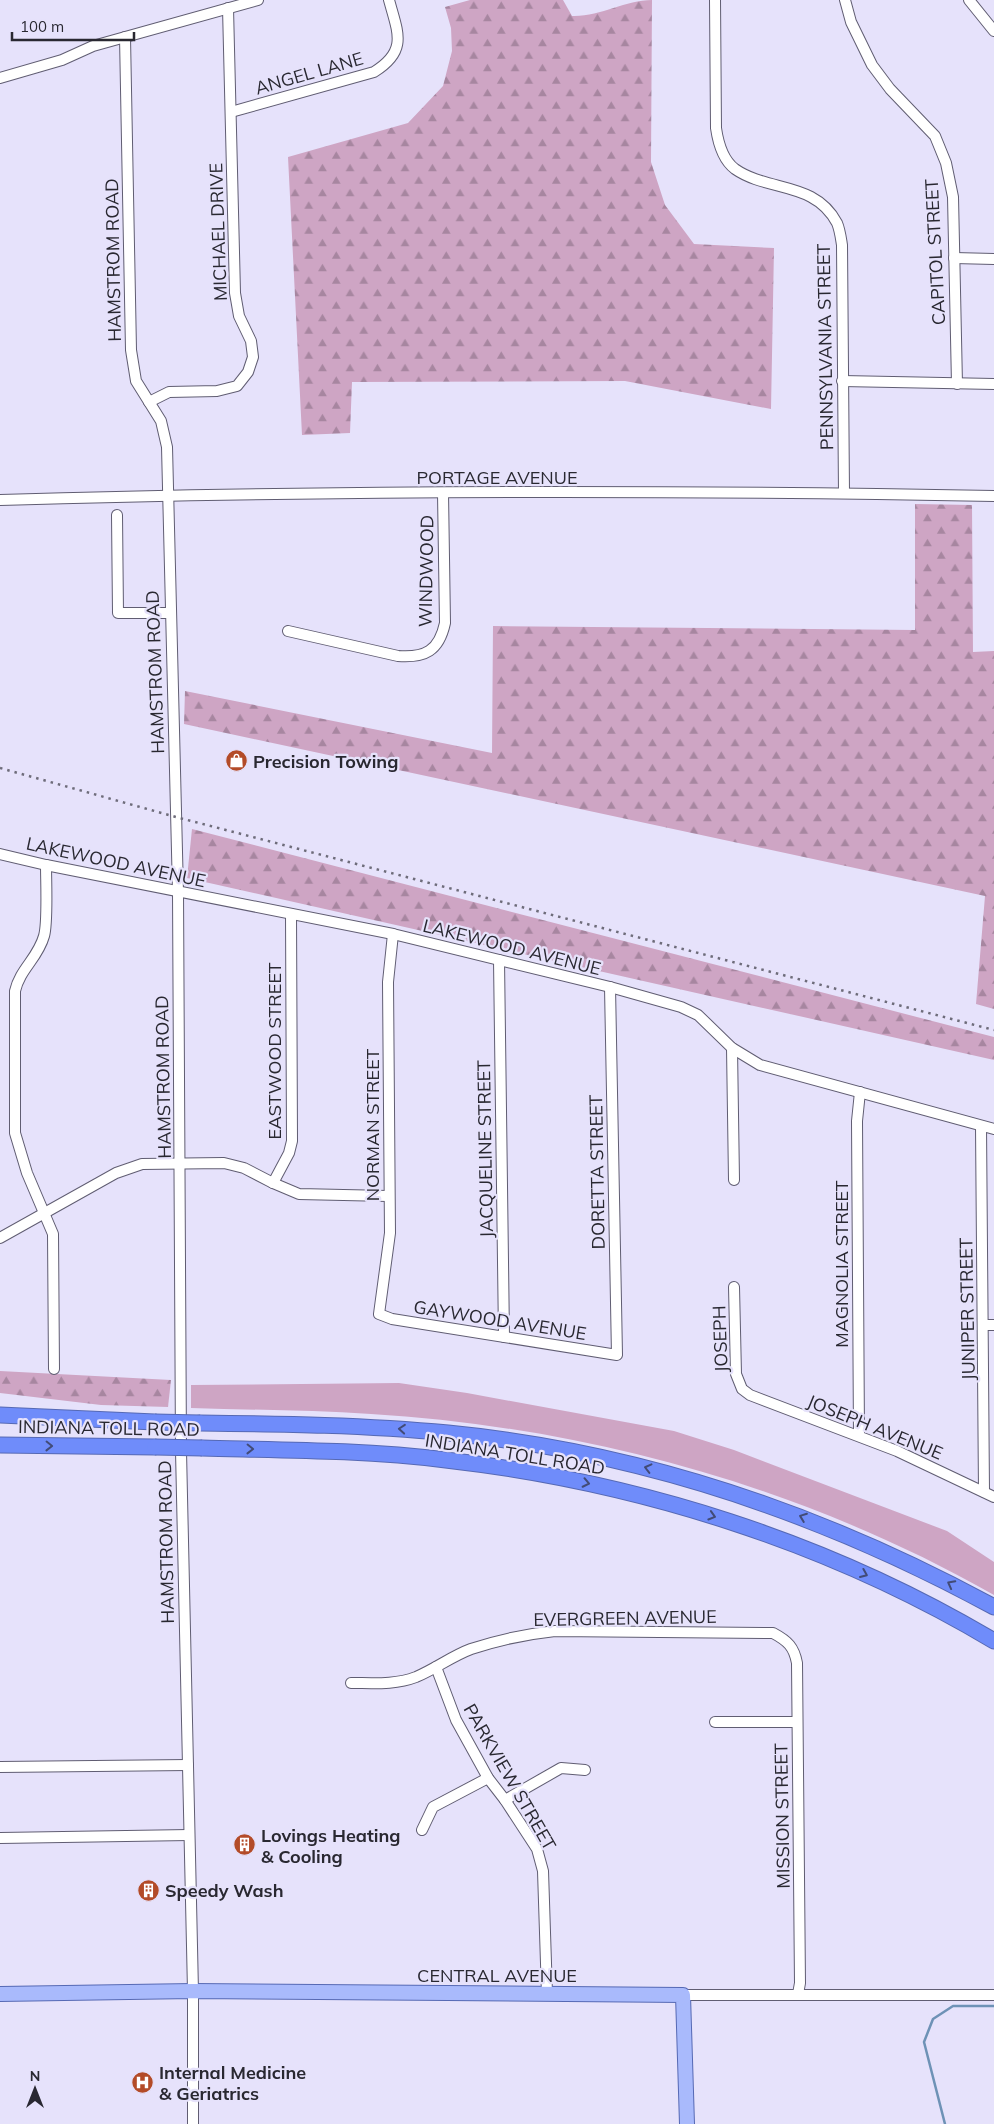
<svg xmlns="http://www.w3.org/2000/svg" width="994" height="2124" font-family="Mulish,sans-serif">
<style>
.green{fill:#cea5c4}
.forest{fill:url(#forest-firs)}
.lines{fill:none;stroke-linecap:round;stroke-linejoin:round}
.stream{stroke:#6e92b6;stroke-width:2.5}
.minor-casing{stroke:#605d72;stroke-width:12}
.major-casing{stroke:#5669b4;stroke-width:16}
.highway-casing{stroke:#5669b4;stroke-width:17}
.minor{stroke:#fff;stroke-width:10}
.major{stroke:#a9bafc;stroke-width:14}
.highway{stroke:#6f8cfa;stroke-width:15}
.rail{stroke:#6e6c7a;stroke-width:2.5;stroke-dasharray:2.5 5;stroke-linecap:butt}
.highway-bridge-casing{stroke:#5669b4;stroke-width:17;stroke-linecap:butt}
.highway-bridge{stroke:#6f8cfa;stroke-width:15}
.oneway{stroke:#424b77}
.labels{text-anchor:middle;dominant-baseline:central;stroke-width:4.5;stroke-linejoin:round;paint-order:stroke}
.street-label{font-size:18px;fill:#292831;stroke:#e6e2fb}
.poi-label{font-size:18px;font-weight:bold;fill:#292831;stroke:#e6e2fb;text-anchor:start}
</style>
<defs>
<pattern id="forest-firs" width="22" height="20" patternUnits="userSpaceOnUse" patternTransform="scale(1.25)"><rect width="22" height="20" fill="#cea5c4"/><path d="M5 1l3.5 6h-7zM16 11l3.5 6h-7z" fill="#a786a0"/></pattern>
</defs>
<rect width="100%" height="100%" fill="#e6e2fb"/>
<path class="green" d="M 399,1383 L 467,1393 L 674,1431 L 734,1450 L 947,1531 L 994,1562 L 994,1595 C 806,1488 588,1427 371,1414 C 312,1410 251,1410 191,1408 L 191,1385 Z"/>
<g class="forest">
<path d="M 470,0 L 563,0 L 572,16 C 600,17 625,0 652,0 L 651,162 L 665,205 L 694,244 L 774,248 L 771,409 L 625,381 L 352,382 L 350,433 L 302,435 L 288,157 L 408,123 L 443,86 L 452,51 L 451,28 L 445,7 Z"/>
<path d="M 915,504 L 972,505 L 973,652 L 994,651 L 994,1009 L 976,1004 L 985,896 L 184,724 L 185,691 L 492,753 L 493,626 L 915,630 Z"/>
<path d="M 192,829 L 994,1037 L 994,1060 L 187,878 Z"/>
<path d="M 0,1371 L 171,1380 L 168,1407 L 101,1405 L 0,1393 Z"/>
</g>
<g class="lines">
<path class="stream" d="M 945,2124 L 924,2042 L 933,2019 L 953,2006 L 994,2006"/>
<defs>
<g id="minor">
<path d="M 715,0 L 716,128 C 718,142 723,160 735,169 C 768,192 815,181 837,223 C 840,230 841,239 842,245 L 844,493"/>
<path d="M 845,0 L 851,22 L 872,65 L 890,89 L 935,136 L 946,163 L 953,197 L 957,384"/>
<path d="M 969,0 L 994,31"/>
<path d="M 125,37 L 131,350 L 136,381 L 161,421 L 167,447 L 178,892 L 181,1451 L 193,1991 L 193,2124"/>
<path d="M 0,78 L 62,60 L 93,46 L 258,0"/>
<path d="M 231,112 L 374,72 C 408,51 398,33 389,0"/>
<path d="M 954,258 L 994,259"/>
<path d="M 842,381 L 994,384"/>
<path d="M 149,402 L 169,392 L 217,391 L 237,386 L 248,372 L 253,357 L 251,341 L 239,316 L 235,293 L 228,8"/>
<path d="M 0,500 C 331,490 663,490 994,496"/>
<path d="M 117,515 L 118,613 L 170,613"/>
<path d="M 288,631 L 398,656 C 425,658 439,651 445,623 L 443,493"/>
<path d="M 0,854 L 46,865 L 393,934 L 610,987 L 681,1007 L 698,1015 L 732,1048 L 760,1065 L 994,1129"/>
<path d="M 46,865 C 46,882 48,922 44,936 C 38,958 20,969 15,991 L 15,1133 L 27,1173 L 53,1234 L 54,1369"/>
<path d="M 393,934 L 388,982 L 390,1233 L 379,1314 L 392,1319 L 617,1355 L 610,987"/>
<path d="M 499,960 L 504,1337"/>
<path d="M 732,1048 L 734,1180"/>
<path d="M 981,1126 L 984,1492"/>
<path d="M 273,1183 L 289,1153 L 292,1141 L 291,914"/>
<path d="M 0,1238 L 116,1173 L 142,1164 L 224,1163 L 244,1168 L 273,1183 L 299,1194 L 388,1196"/>
<path d="M 734,1287 L 736,1374 L 742,1389 L 750,1395 L 897,1451 L 994,1497"/>
<path d="M 983,1325 L 994,1325"/>
<path d="M 859,1435 L 857,1121 L 860,1092"/>
<path d="M 436,1667 L 456,1720 L 488,1778 L 505,1800 L 537,1849 L 543,1871 L 547,1994"/>
<path d="M 351,1683 C 373,1683 395,1685 416,1677 C 435,1669 452,1656 471,1649 C 498,1640 527,1634 555,1631 L 773,1633 C 788,1641 794,1647 797,1663 L 800,1983 L 798,1994"/>
<path d="M 715,1722 L 797,1722"/>
<path d="M 0,1767 L 188,1765"/>
<path d="M 505,1800 L 561,1768 L 585,1770"/>
<path d="M 422,1830 L 433,1807 L 488,1778"/>
<path d="M 0,1838 L 189,1835"/>
<path d="M 683,1995 L 994,1995"/>
</g>
<path id="major" d="M 0,1994 L 193,1991 L 683,1995 L 687,2124"/>
<g id="highway">
<path d="M 0,1415 L 155,1422"/>
<path d="M 200,1423 C 283,1424 366,1425 448,1433 C 643,1452 823,1514 994,1607"/>
<path d="M 0,1445 L 155,1447"/>
<path d="M 202,1448 C 283,1450 365,1450 446,1460 C 638,1482 828,1542 994,1641"/>
</g>
</defs>
<use href="#minor" class="minor-casing"/>
<use href="#major" class="major-casing"/>
<use href="#highway" class="highway-casing"/>
<use href="#minor" class="minor"/>
<use href="#major" class="major"/>
<use href="#highway" class="highway"/>
<path class="rail" d="M 0,768 L 176,817 L 994,1030"/>
<defs>
<g id="highway-bridge">
<path d="M 155,1422 L 200,1423"/>
<path d="M 155,1447 L 202,1448"/>
</g>
</defs>
<use href="#highway-bridge" class="highway-bridge-casing"/>
<use href="#highway-bridge" class="highway-bridge"/>
</g>
<defs><path id="oneway-chevron" d="M-2-3.5L2.5 0L-2 3.5" fill="none" stroke-width="1.6" stroke-linecap="round" stroke-linejoin="round" transform="scale(1.25)"/></defs>
<g class="oneway">
<use href="#oneway-chevron" transform="translate(402 1429) rotate(-175)"/>
<use href="#oneway-chevron" transform="translate(49 1446) rotate(1)"/>
<use href="#oneway-chevron" transform="translate(250 1449) rotate(1)"/>
<use href="#oneway-chevron" transform="translate(648 1468) rotate(-166)"/>
<use href="#oneway-chevron" transform="translate(586 1483) rotate(12)"/>
<use href="#oneway-chevron" transform="translate(712 1516) rotate(17)"/>
<use href="#oneway-chevron" transform="translate(803 1517) rotate(-159)"/>
<use href="#oneway-chevron" transform="translate(864 1574) rotate(23)"/>
<use href="#oneway-chevron" transform="translate(951 1584) rotate(-152)"/>
</g>
<defs>
<symbol id="shop-disc" viewBox="-11 -11 22 22"><circle r="9.5" fill="#b34b28" stroke="#e6e2fb"/><path d="M-5-2.5h2.3a2.7 3.5 0 0 1 5.4 0H5L5.5 6h-11ZM-1.5-2.5h3a1.5 2.3 0 0 0-3 0Z" fill="#fff"/></symbol>
<symbol id="building-disc" viewBox="-11 -11 22 22"><circle r="9.5" fill="#b34b28" stroke="#e6e2fb"/><path d="M-4-6H4V6H1V3H-1V6H-4ZM-2.5-4.3h1.7v1.8h-1.7ZM.8-4.3h1.7v1.8H.8ZM-2.5-1h1.7V.8h-1.7ZM.8-1h1.7V.8H.8Z" fill="#fff"/></symbol>
<symbol id="hospital-disc" viewBox="-11 -11 22 22"><circle r="9.5" fill="#b34b28" stroke="#e6e2fb"/><path d="M-5-5h3v3.5h4V-5h3V5h-3V1.5h-4V5h-3Z" fill="#fff"/></symbol>
</defs>
<g fill-rule="evenodd">
<use href="#shop-disc" x="224" y="748" width="25" height="25"/>
<use href="#building-disc" x="232" y="1832" width="25" height="25"/>
<use href="#building-disc" x="136" y="1878" width="25" height="25"/>
<use href="#hospital-disc" x="130" y="2070" width="25" height="25"/>
</g>
<g class="labels">
<g class="street-label">
<text transform="translate(309 73) rotate(-16)">ANGEL LANE</text>
<text transform="translate(218 232) rotate(-92)">MICHAEL DRIVE</text>
<text transform="translate(935 252) rotate(-93)">CAPITOL STREET</text>
<text transform="translate(113 260) rotate(-91)">HAMSTROM ROAD</text>
<text transform="translate(825 347) rotate(-91)">PENNSYLVANIA STREET</text>
<text x="497" y="477">PORTAGE AVENUE</text>
<text transform="translate(426 571) rotate(-89)">WINDWOOD</text>
<text transform="translate(155 672) rotate(-92)">HAMSTROM ROAD</text>
<text transform="translate(116 862) rotate(12)">LAKEWOOD AVENUE</text>
<text transform="translate(512 947) rotate(14)">LAKEWOOD AVENUE</text>
<text transform="translate(274 1051) rotate(-90)">EASTWOOD STREET</text>
<text transform="translate(163 1077) rotate(-91)">HAMSTROM ROAD</text>
<text transform="translate(372 1125) rotate(-90)">NORMAN STREET</text>
<text transform="translate(485 1149) rotate(-91)">JACQUELINE STREET</text>
<text transform="translate(597 1172) rotate(-91)">DORETTA STREET</text>
<text transform="translate(841 1264) rotate(-90)">MAGNOLIA STREET</text>
<text transform="translate(967 1309) rotate(-91)">JUNIPER STREET</text>
<text transform="translate(500 1320) rotate(9)">GAYWOOD AVENUE</text>
<text transform="translate(720 1339) rotate(-92)">JOSEPH</text>
<text transform="translate(875 1427) rotate(22)">JOSEPH AVENUE</text>
<text transform="translate(109 1428) rotate(1)">INDIANA TOLL ROAD</text>
<text transform="translate(515 1454) rotate(9)">INDIANA TOLL ROAD</text>
<text transform="translate(166 1542) rotate(-91)">HAMSTROM ROAD</text>
<text transform="translate(625 1618) rotate(-1)">EVERGREEN AVENUE</text>
<text transform="translate(510 1777) rotate(60)">PARKVIEW STREET</text>
<text transform="translate(782 1816) rotate(-91)">MISSION STREET</text>
<text x="497" y="1975">CENTRAL AVENUE</text>
</g>
<g class="poi-label">
<text x="253" y="761">Precision Towing</text>
<text x="261" y="1835">Lovings Heating<tspan x="261" dy="21">&amp; Cooling</tspan></text>
<text x="165" y="1890">Speedy Wash</text>
<text x="159" y="2072">Internal Medicine<tspan x="159" dy="21">&amp; Geriatrics</tspan></text>
</g>
</g>
<g transform="translate(35 2089)" stroke="#e6e2fb" stroke-width="4" paint-order="stroke">
<path d="M0-4L9 19L0 12L-9 19Z" fill="#292831"/>
<text y="-8" font-size="14" font-weight="bold" text-anchor="middle" fill="#292831">N</text>
</g>
<path d="M12 32v8h122v-8" fill="none" stroke="#292831" stroke-width="2.5"/>
<text x="20" y="32" font-size="15" fill="#292831" stroke="#e6e2fb" stroke-width="4" paint-order="stroke">100 m</text>
</svg>
